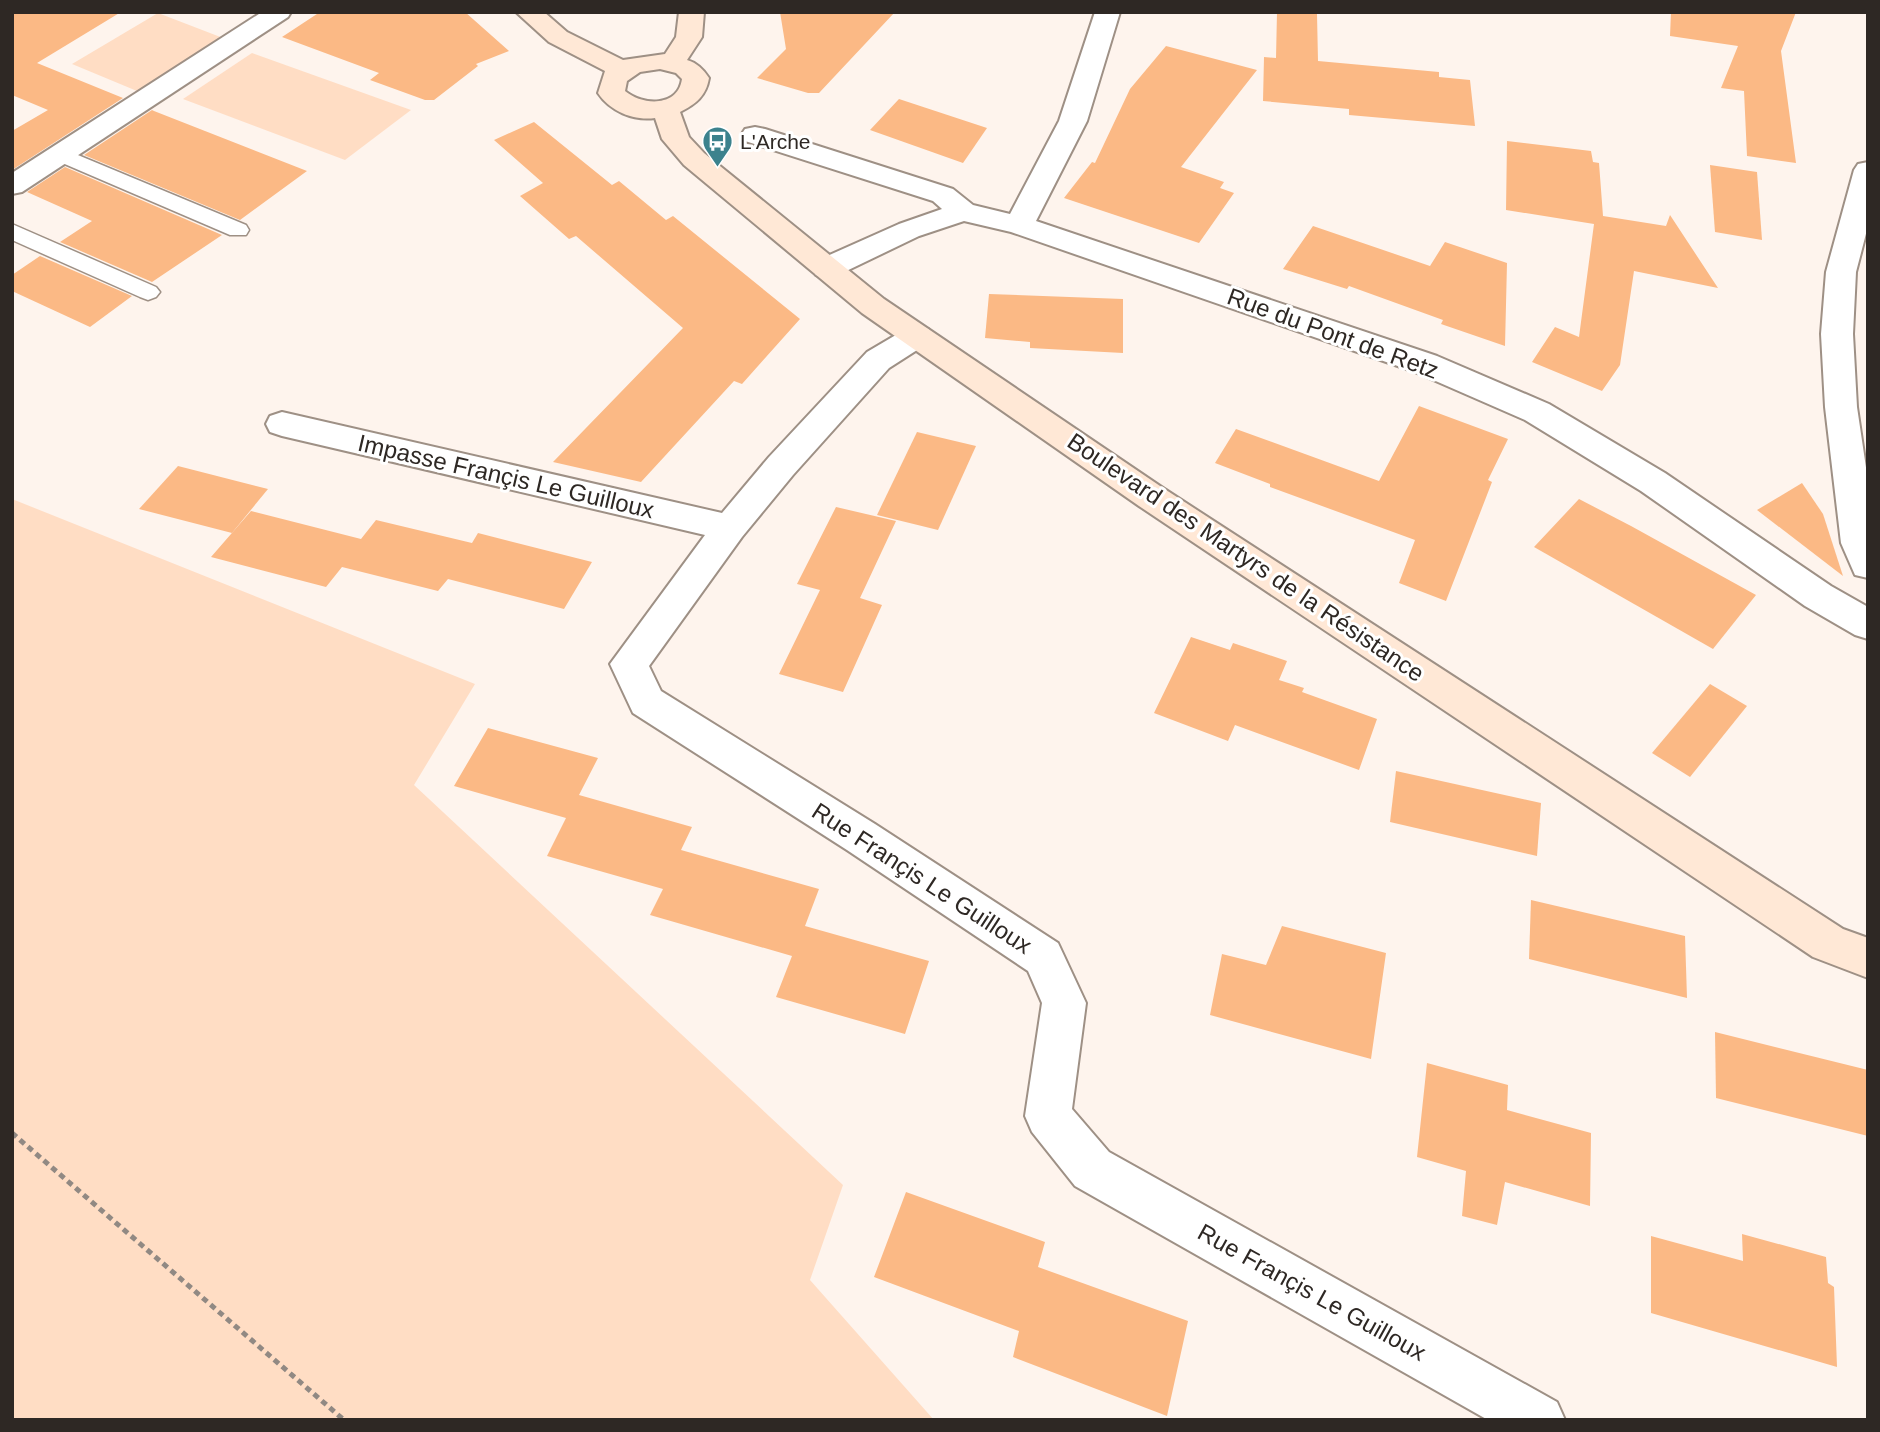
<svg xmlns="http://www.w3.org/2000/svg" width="1880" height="1432" font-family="Arial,sans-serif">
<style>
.green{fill:#ffddc4}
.building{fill:#fbb985}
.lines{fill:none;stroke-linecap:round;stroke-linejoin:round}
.lane-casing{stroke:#9e9085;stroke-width:3}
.street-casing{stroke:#9e9085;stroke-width:4}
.secondary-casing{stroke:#9e9085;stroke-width:4}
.path{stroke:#918983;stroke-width:5;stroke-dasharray:6 4.5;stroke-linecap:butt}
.lane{fill:#fff;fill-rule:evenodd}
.street{fill:#fff;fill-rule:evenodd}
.secondary{fill:#ffe8d6;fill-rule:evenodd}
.labels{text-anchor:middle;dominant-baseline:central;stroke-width:6;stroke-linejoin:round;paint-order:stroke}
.far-poi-label{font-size:21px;fill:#2e2824;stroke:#fff;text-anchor:start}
.street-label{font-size:24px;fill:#2e2824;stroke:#fff}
</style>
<rect width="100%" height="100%" fill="#fef4ed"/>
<g class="green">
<path d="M 158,13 L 223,38 L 137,91 L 72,64 Z"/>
<path d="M 252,53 L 411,110 L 345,160 L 183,99 Z"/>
<path d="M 12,499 L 475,684 L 414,785 L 843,1185 L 810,1280 L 934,1420 L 12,1420 Z"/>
</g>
<g class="building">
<path d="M 12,12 L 121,12 L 37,63 L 123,98 L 12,170 L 12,131 L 48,110 L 12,95 Z"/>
<path d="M 320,12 L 465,12 L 509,51 L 476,64 L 478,66 L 434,100 L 425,100 L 370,80 L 379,73 L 282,37 Z"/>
<path d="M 780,12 L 895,12 L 819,93 L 808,93 L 757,78 L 786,49 Z"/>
<path d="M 1277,12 L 1317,14 L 1318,61 L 1439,72 L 1439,77 L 1470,80 L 1475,126 L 1349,115 L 1349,109 L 1263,101 L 1264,57 L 1276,58 Z"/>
<path d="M 1671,12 L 1796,12 L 1781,51 L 1796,163 L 1747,156 L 1744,91 L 1721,88 L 1738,46 L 1670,36 Z"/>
<path d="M 1166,46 L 1257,70 L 1181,167 L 1224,182 L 1220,188 L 1234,193 L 1199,243 L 1064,198 L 1092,162 L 1095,163 L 1130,89 Z"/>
<path d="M 899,99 L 987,128 L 963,163 L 870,130 Z"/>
<path d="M 152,110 L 154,111 L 307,171 L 240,220 L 84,155 Z"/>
<path d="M 534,122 L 612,185 L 619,181 L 666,220 L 673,216 L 800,319 L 742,384 L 734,381 L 641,482 L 553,462 L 683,328 L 576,236 L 569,239 L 520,196 L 543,183 L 494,140 Z"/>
<path d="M 1507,141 L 1591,151 L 1593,162 L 1599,163 L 1603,216 L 1666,226 L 1670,215 L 1718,288 L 1634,271 L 1620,365 L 1602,391 L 1532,362 L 1555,327 L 1579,337 L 1594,224 L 1506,210 Z"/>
<path d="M 1710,165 L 1757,172 L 1762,240 L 1715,232 Z"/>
<path d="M 65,167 L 222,235 L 152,282 L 60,242 L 92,221 L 27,192 Z"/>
<path d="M 1313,226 L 1430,266 L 1445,242 L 1507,263 L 1505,346 L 1441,324 L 1443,320 L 1349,286 L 1347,289 L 1283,269 Z"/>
<path d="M 40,256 L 132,296 L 90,327 L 12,291 L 12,275 Z"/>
<path d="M 989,294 L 1123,299 L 1123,353 L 1030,348 L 1030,342 L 985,338 Z"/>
<path d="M 1419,406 L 1508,439 L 1488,480 L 1492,482 L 1446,601 L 1399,583 L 1415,540 L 1270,487 L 1270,484 L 1215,463 L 1236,429 L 1379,481 Z"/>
<path d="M 917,432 L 976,446 L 938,530 L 877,515 Z"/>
<path d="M 178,466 L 268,489 L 232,533 L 139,509 Z"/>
<path d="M 1802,483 L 1823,514 L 1843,576 L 1757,510 Z"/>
<path d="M 1579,499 L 1631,526 L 1756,595 L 1713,649 L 1534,547 Z"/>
<path d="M 836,507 L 896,521 L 860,598 L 882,605 L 843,692 L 779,674 L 820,590 L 797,584 Z"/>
<path d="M 251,511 L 361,539 L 376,520 L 472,543 L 478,533 L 592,562 L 564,609 L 448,579 L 438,591 L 342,567 L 326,587 L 211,557 Z"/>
<path d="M 1191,637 L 1230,650 L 1233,643 L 1287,661 L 1279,680 L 1304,688 L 1302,692 L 1377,719 L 1359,770 L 1235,725 L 1228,741 L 1154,713 Z"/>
<path d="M 1710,684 L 1747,706 L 1690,777 L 1652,753 Z"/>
<path d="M 488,728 L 598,758 L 579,795 L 692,827 L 681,850 L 819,889 L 805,926 L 929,961 L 905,1034 L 776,997 L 792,956 L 650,915 L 663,889 L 547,856 L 566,818 L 454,786 Z"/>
<path d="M 1396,771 L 1541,803 L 1537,856 L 1390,822 Z"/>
<path d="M 1531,900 L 1685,936 L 1687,998 L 1529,959 Z"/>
<path d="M 1282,926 L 1386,953 L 1371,1059 L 1210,1015 L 1222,954 L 1266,965 Z"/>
<path d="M 1715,1032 L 1868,1070 L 1868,1136 L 1716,1098 Z"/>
<path d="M 1427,1063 L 1508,1085 L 1507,1110 L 1591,1133 L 1590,1206 L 1505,1182 L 1497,1225 L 1462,1216 L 1466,1171 L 1417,1157 Z"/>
<path d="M 906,1192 L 1045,1242 L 1038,1267 L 1188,1321 L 1167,1416 L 1013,1357 L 1019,1331 L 874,1277 Z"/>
<path d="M 1742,1234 L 1826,1257 L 1828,1283 L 1834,1287 L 1837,1367 L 1651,1313 L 1651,1236 L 1743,1261 Z"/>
</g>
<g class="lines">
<defs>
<g id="lane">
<path d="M 61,148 L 246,225 L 249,230 L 246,235 L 230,235 L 53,159 L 50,154 L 53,149 Z"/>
<path d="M 12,224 L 156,287 L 160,292 L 156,297 L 148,300 L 140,297 L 12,240 Z"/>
</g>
<g id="street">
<path d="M 262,12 L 291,12 L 288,17 L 22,192 L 12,194 L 12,173 Z"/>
<path d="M 1095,12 L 1120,12 L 1087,121 L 1036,221 L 1437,356 L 1549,404 L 1665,473 L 1831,586 L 1868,607 L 1868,639 L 1855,635 L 1805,606 L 1641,491 L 1525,420 L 1415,372 L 1011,232 L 964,221 L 919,236 L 838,275 L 827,278 L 816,275 L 812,268 L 816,261 L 899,224 L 942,209 L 933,201 L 745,141 L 741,135 L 745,129 L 755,127 L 765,129 L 953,189 L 973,205 L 1010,214 L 1059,121 Z"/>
<path d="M 1868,162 L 1868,226 L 1856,272 L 1853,334 L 1857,407 L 1868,481 L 1868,578 L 1855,575 L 1841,543 L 1825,407 L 1821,334 L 1826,272 L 1854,170 L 1858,164 Z"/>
<path d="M 917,326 L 928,329 L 933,336 L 928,343 L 889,368 L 793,475 L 742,537 L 649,666 L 661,691 L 875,824 L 1058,943 L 1086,1003 L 1072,1109 L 1109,1152 L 1557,1402 L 1565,1420 L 1488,1420 L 1075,1186 L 1032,1132 L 1025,1116 L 1042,1003 L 1028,971 L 847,850 L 633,713 L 610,664 L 705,535 L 282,436 L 270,432 L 266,424 L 270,416 L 282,412 L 722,513 L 769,457 L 867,352 L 906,329 Z"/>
</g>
<path id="secondary" d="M 516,12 L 544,12 L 567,32 L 623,60 L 665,54 L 676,37 L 679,12 L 704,12 L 702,37 L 687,60 C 697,63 703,69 709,78 C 706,96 696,104 680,112 L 689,137 L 704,153 L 884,299 L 1163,488 L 1843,929 L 1868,938 L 1868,978 L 1813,957 L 1139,506 L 862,313 L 684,165 L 662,139 L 655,118 C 633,121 610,111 598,93 L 605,71 L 549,42 ZM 660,69 L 676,73 L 682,79 C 678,107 643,106 625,91 L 627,81 L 640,72 Z"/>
</defs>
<use href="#lane" class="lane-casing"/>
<use href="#street" class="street-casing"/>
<use href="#secondary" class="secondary-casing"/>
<path class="path" d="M 12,1133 L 344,1420"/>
<use href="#lane" class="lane"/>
<use href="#street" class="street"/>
<use href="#secondary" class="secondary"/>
</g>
<defs>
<symbol id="bus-pin" viewBox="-11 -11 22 30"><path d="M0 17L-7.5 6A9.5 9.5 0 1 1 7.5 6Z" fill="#3c828d" stroke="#fff"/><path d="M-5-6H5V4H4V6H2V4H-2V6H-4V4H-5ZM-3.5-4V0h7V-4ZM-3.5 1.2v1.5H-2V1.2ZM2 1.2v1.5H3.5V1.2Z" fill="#fff"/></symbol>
</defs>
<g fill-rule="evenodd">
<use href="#bus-pin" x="700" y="124" width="35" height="47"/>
</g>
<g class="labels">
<g class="far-poi-label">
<text x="740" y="141">L'Arche</text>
</g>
<g class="street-label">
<text transform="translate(1333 333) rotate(20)">Rue du Pont de Retz</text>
<text transform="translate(506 476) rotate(13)">Impasse Françis Le Guilloux</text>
<text transform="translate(1246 557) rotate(34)">Boulevard des Martyrs de la Résistance</text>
<text transform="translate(922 878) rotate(33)">Rue Françis Le Guilloux</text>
<text transform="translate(1312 1292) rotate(29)">Rue Françis Le Guilloux</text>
</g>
</g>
<rect width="1880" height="1432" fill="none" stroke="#2e2824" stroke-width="28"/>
</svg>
